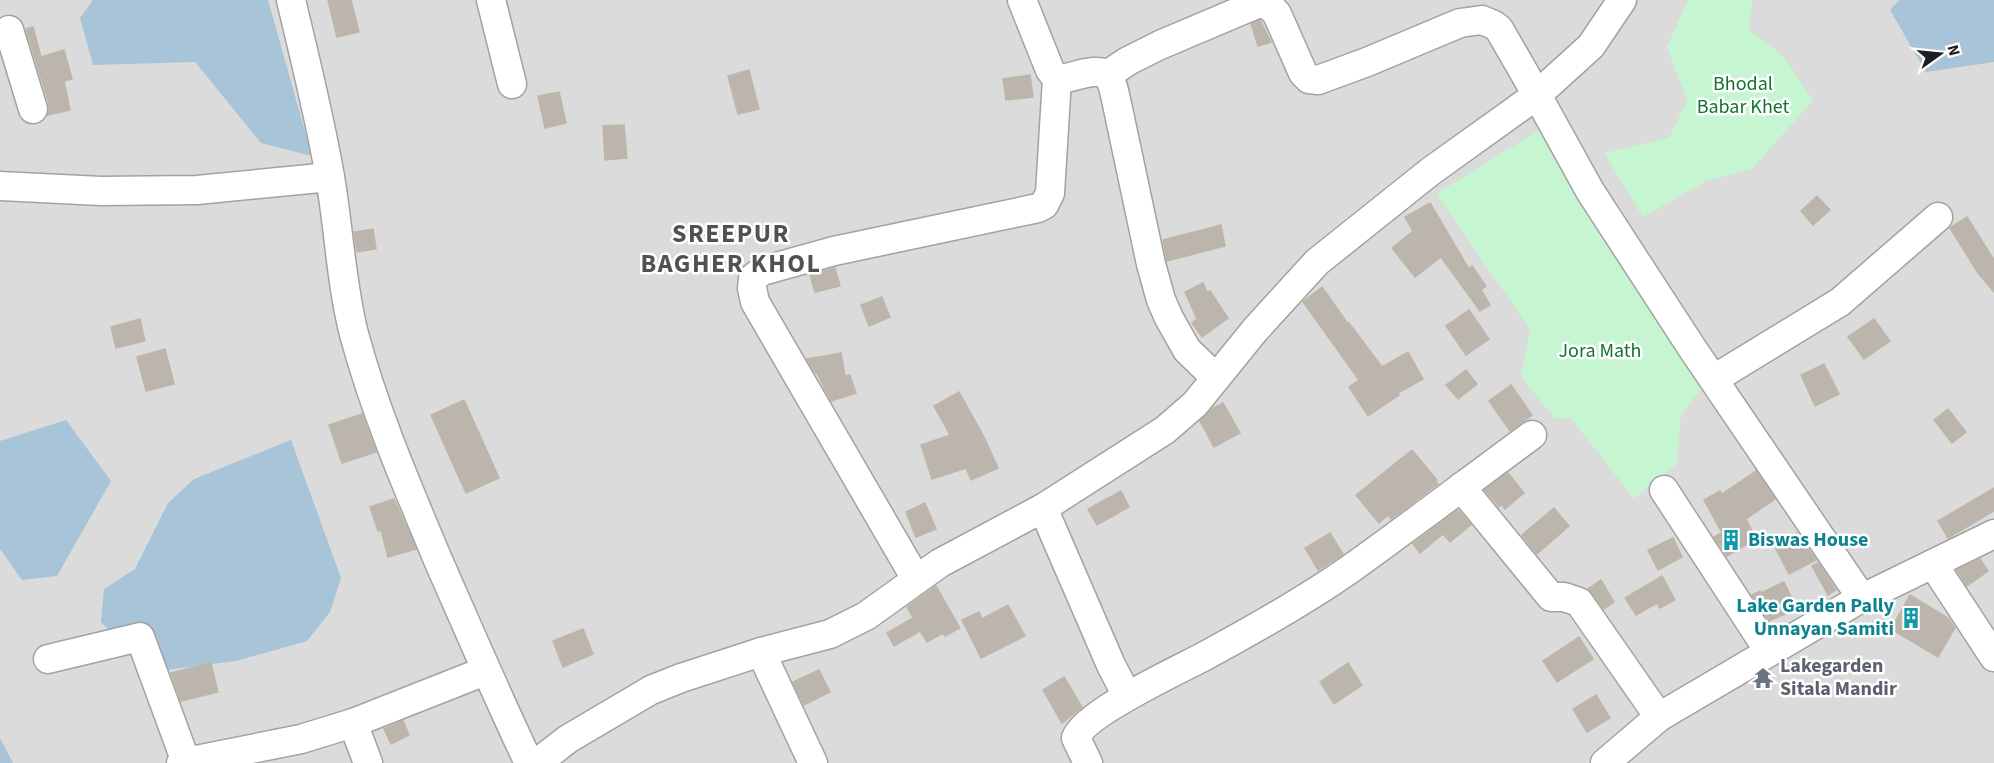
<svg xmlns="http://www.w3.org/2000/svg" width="1994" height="763" font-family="'Source Sans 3',sans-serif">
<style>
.residential{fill:#dcdbdb}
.park{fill:#c5f5d1}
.water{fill:#a8c4d8}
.building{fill:#bbb5ae;stroke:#beb6a8;stroke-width:1.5}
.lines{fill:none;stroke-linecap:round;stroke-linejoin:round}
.minor-casing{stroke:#a2a2a2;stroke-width:31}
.minor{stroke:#fff;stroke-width:28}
.labels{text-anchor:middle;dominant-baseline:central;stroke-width:5;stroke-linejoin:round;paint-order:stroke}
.park-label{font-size:20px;fill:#14732e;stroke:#fff}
.culture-label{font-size:20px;font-weight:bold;fill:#0d838f;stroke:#fff;text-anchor:start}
.worship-label{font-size:20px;font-weight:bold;fill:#5b616d;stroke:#fff;text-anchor:start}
.district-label{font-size:26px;font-weight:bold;letter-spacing:1.5px;fill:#515151;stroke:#fff}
</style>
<rect width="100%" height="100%" fill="#eeece4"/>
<rect class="residential" x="0" y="0" width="1994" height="763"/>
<g class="park">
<path d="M 1688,0 L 1752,0 L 1749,30 L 1782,55 L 1813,100 L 1752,169 L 1706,181 L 1643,217 L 1604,153 L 1669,138 L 1687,101 L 1667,47 Z"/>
<path d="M 1542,128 L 1706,384 L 1681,414 L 1677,463 L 1634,499 L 1571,418 L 1555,419 L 1521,376 L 1530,329 L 1436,194 Z"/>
</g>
<g class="water">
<path d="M 93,0 L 268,0 L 312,156 L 261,143 L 195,62 L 93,65 L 80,18 Z"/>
<path d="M 1899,0 L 1994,0 L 1994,62 L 1926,72 L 1890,10 Z"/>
<path d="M 66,420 L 111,481 L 57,576 L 22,580 L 0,549 L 0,441 Z"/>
<path d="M 291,440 L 341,578 L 330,612 L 307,641 L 236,661 L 160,671 L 127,649 L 101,622 L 104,589 L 135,569 L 168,503 L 194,479 Z"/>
<path d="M 0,738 L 13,763 L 0,763 Z"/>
</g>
<g class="building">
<path d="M 328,0 L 351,0 L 359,32 L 337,37 Z"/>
<path d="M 1260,20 L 1271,42 L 1258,46 L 1251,24 Z"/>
<path d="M 33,27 L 41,57 L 64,50 L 72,79 L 64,81 L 70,110 L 48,115 L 49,104 L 26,29 Z"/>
<path d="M 749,70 L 759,109 L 738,114 L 728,76 Z"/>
<path d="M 1030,75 L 1033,97 L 1006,100 L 1003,79 Z"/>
<path d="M 559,92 L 566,123 L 545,128 L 538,96 Z"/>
<path d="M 624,125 L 627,158 L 605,160 L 603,126 Z"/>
<path d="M 1817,196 L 1830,210 L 1813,225 L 1801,211 Z"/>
<path d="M 1430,203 L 1469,269 L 1472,266 L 1486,286 L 1481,290 L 1490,305 L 1480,311 L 1441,257 L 1415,277 L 1392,248 L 1413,231 L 1405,217 Z"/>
<path d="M 1967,217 L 1994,260 L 1994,292 L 1978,273 L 1950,228 Z"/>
<path d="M 1221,225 L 1225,246 L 1167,261 L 1163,240 Z"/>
<path d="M 373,229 L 376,249 L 357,252 L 354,232 Z"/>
<path d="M 835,268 L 840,286 L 815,292 L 810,275 Z"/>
<path d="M 1203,283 L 1207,292 L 1210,291 L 1228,318 L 1202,337 L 1192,323 L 1197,319 L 1185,292 Z"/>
<path d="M 1322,287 L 1348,324 L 1349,323 L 1382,367 L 1408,352 L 1423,379 L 1398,393 L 1399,395 L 1368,416 L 1349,387 L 1359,380 L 1303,302 Z"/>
<path d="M 882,297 L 890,317 L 869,326 L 861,305 Z"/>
<path d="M 1469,310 L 1489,339 L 1466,355 L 1446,326 Z"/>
<path d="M 140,319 L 145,341 L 116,348 L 111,327 Z"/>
<path d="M 1874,319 L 1890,341 L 1864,359 L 1848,337 Z"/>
<path d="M 165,349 L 174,384 L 146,391 L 137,357 Z"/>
<path d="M 841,353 L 845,376 L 850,375 L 856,393 L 831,401 L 817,373 L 815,373 L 807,359 Z"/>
<path d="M 1824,364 L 1839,394 L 1815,406 L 1801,375 Z"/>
<path d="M 1466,370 L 1477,384 L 1458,399 L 1446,385 Z"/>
<path d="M 1511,385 L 1532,415 L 1510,431 L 1489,401 Z"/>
<path d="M 959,392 L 984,437 L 998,468 L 971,480 L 966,468 L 932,479 L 921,445 L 950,435 L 934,406 Z"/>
<path d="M 464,400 L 499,478 L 466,493 L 431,415 Z"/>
<path d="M 1223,403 L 1240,433 L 1214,447 L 1200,421 L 1213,408 Z"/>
<path d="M 1948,409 L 1966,432 L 1952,443 L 1934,420 Z"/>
<path d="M 362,414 L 376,452 L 342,463 L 329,425 Z"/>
<path d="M 1412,450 L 1437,480 L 1435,481 L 1438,484 L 1391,519 L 1388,515 L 1379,523 L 1356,495 Z"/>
<path d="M 1756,471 L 1775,499 L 1746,519 L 1756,539 L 1727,556 L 1714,537 L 1722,533 L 1704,500 L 1720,491 L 1722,494 Z"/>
<path d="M 1508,473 L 1524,493 L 1505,509 L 1502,504 L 1499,507 L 1485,490 Z"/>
<path d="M 1994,488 L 1994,511 L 1948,538 L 1938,521 Z"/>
<path d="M 1121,491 L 1129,507 L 1097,525 L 1088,509 Z"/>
<path d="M 394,499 L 416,549 L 388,557 L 381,530 L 378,531 L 370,507 Z"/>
<path d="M 925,503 L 936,529 L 916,537 L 906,512 Z"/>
<path d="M 1554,508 L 1569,526 L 1537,554 L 1522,535 Z"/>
<path d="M 1458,510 L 1471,525 L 1450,542 L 1443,534 L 1420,553 L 1413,544 Z"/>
<path d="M 1330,533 L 1343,554 L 1318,570 L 1305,548 Z"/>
<path d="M 1797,533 L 1816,560 L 1789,574 L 1774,545 Z"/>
<path d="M 1673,538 L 1682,557 L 1658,570 L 1648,550 Z"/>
<path d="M 1980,559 L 1988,571 L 1967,586 L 1957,570 Z"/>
<path d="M 1818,563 L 1836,590 L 1828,595 L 1812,566 Z"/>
<path d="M 1662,576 L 1675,600 L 1660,608 L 1657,603 L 1636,615 L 1625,598 Z"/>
<path d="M 1601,580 L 1614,602 L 1604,609 L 1588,589 Z"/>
<path d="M 1784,582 L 1797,609 L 1769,621 L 1752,595 L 1760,591 L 1761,593 Z"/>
<path d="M 936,586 L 960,628 L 945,636 L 943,633 L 927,642 L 920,631 L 894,646 L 887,633 L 913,618 L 907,607 Z"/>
<path d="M 1910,595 L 1948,618 L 1955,628 L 1938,657 L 1891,629 Z"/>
<path d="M 1008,605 L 1025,636 L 981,658 L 962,620 L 979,612 L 982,619 Z"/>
<path d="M 583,629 L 593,654 L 563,667 L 553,641 Z"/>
<path d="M 1579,637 L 1593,659 L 1557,682 L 1543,661 Z"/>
<path d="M 211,663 L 218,692 L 181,701 L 171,673 Z"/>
<path d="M 1348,663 L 1362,685 L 1334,704 L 1320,682 Z"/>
<path d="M 819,670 L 830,692 L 804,705 L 793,682 Z"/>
<path d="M 1064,677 L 1082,707 L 1062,723 L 1043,690 Z"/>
<path d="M 1596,695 L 1610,718 L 1587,732 L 1573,709 Z"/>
<path d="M 403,721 L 409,735 L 391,744 L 384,729 Z"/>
</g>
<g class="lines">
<defs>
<g id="minor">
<path d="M 291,0 C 305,59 320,118 330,177 C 339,229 341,283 354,334 C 375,412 407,486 438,560 C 468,628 497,696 529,763"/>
<path d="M 491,0 L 512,84"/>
<path d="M 1022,0 L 1050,70 L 1057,79 C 1069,80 1098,65 1108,76 C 1113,82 1115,96 1117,104 L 1151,264 L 1161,300 L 1169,318 L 1187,350 L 1216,378"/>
<path d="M 1622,0 L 1591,46 L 1537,95 L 1590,191 L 1692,348 L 1859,594 L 1863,597 L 1867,596 L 1994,534"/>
<path d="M 9,30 L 33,109"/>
<path d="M 0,186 L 101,191 L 197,190 L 330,177"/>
<path d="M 1714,379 L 1840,302 L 1938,217"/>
<path d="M 1461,487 L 1551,597 L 1564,597 L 1579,602 L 1659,717"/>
<path d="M 1664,490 L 1769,651"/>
<path d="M 1043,508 L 1111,665 L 1127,696"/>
<path d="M 1933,564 L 1994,657"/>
<path d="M 916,579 L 755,302 L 752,288 L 753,278 L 762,271 L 834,251 L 1038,208 L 1044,205 L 1050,193 L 1057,79"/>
<path d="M 761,652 L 813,763"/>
<path d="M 48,659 L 140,637 L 186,762"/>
<path d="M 353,723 L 368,763"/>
<path d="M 181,763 L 301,739 L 353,723 L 485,671"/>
<path d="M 537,763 L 568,739 L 651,690 L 681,678 L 761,652 L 830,634 L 866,616 L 940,563 L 1043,508 L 1165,430 L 1195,404 L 1255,330 L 1317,262 L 1431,171 L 1537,95 L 1499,29 L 1494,25 L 1482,20 L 1460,23 L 1367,62 L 1318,80 L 1309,79 L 1303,73 L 1277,14 L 1270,6 L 1259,3 L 1160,45 L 1128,61 L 1107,75"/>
<path d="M 1088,763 L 1076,738 C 1084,714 1176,671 1201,658 C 1253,630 1305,601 1353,567 C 1413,524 1472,479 1532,435"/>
<path d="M 1605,763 L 1659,717 L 1863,597"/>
</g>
</defs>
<use href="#minor" class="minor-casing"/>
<use href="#minor" class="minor"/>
</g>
<defs>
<symbol id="building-bare" viewBox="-9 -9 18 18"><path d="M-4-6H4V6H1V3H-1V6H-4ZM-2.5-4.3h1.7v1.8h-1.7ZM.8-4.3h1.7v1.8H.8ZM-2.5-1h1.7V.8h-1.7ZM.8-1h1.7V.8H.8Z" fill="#0f9aa8" stroke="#fff" stroke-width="2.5" paint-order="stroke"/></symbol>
<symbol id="temple-bare" viewBox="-9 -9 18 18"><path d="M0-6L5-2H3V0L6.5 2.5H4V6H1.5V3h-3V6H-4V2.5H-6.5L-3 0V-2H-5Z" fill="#6b7280" stroke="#fff" stroke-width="2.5" paint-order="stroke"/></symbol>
</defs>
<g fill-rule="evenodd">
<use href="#building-bare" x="1716" y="525" width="30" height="30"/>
<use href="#building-bare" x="1896" y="603" width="30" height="30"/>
<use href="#temple-bare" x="1748" y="663" width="30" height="30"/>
</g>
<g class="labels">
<g class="park-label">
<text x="1743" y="84">Bhodal<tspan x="1743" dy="23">Babar Khet</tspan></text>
<text x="1600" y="351">Jora Math</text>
</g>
<g class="culture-label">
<text x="1748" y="540">Biswas House</text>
<text x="1894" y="606" text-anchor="end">Lake Garden Pally<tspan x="1894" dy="23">Unnayan Samiti</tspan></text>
</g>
<g class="worship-label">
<text x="1780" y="666">Lakegarden<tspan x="1780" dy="23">Sitala Mandir</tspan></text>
</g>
<g class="district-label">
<text x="731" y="233">SREEPUR<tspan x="731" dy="30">BAGHER KHOL</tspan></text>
</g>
</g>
<g transform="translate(1940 54) rotate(75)" stroke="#ffffff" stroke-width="4.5" paint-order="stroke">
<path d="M0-4.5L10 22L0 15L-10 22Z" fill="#1e1e1e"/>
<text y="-9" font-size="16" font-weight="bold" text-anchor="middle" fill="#1e1e1e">N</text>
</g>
</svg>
